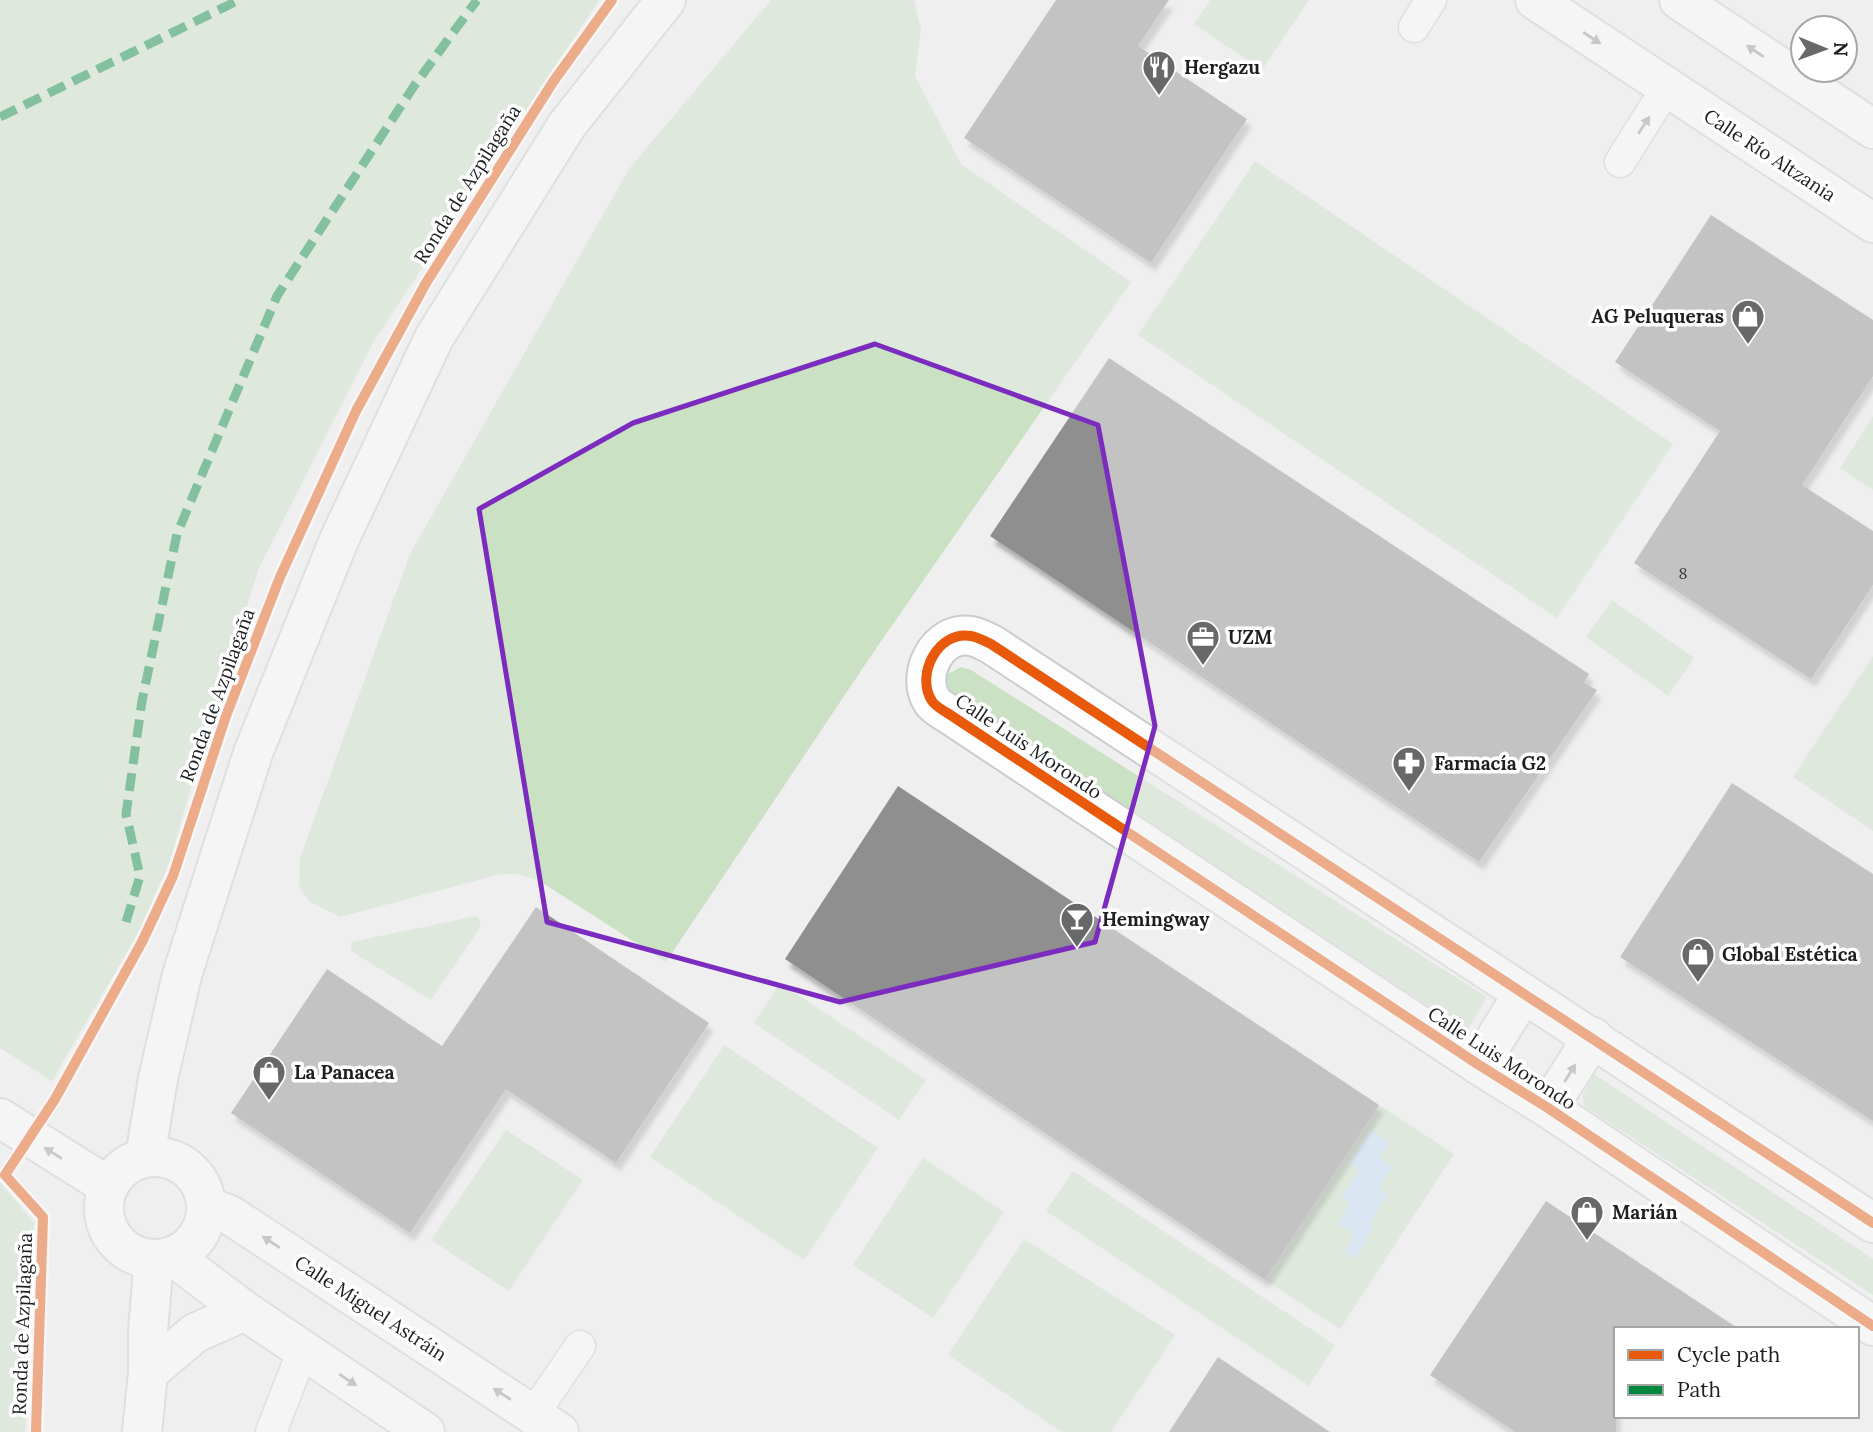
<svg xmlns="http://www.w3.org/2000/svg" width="1873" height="1432" font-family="Lora,serif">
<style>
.green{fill:#cae1c3}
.water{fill:#c1def6}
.building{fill:#8f8f8f;filter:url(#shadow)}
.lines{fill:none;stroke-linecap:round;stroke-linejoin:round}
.lane-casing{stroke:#cccccd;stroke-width:33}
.street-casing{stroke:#cccccd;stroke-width:42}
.secondary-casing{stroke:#cccccd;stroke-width:42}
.lane{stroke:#fdfdfd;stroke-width:30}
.street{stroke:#fdfdfd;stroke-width:38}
.secondary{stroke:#fdfdfd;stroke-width:38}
.quiet{stroke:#00873e;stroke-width:9;stroke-dasharray:18 9;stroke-linecap:butt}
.cycleway-casing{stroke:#fff;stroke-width:15}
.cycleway{stroke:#e8590c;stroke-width:10}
.oneway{fill:#99999a}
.marked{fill:none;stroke:#7b2cbf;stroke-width:5;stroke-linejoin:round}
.labels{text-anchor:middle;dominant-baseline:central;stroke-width:7;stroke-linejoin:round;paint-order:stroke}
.number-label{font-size:16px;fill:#3a3b3c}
.poi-label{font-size:19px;font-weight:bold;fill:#1e1f20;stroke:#fff;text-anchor:start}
.street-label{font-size:19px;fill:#1e1f20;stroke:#fff}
</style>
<defs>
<filter id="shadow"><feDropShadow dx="4.5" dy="8" stdDeviation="2" flood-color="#0004"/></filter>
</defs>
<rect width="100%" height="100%" fill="#efeff0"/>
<g class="green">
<path d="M 0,0 L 599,0 L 374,341 L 259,568 L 206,735 L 169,864 L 137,935 L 52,1081 L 0,1048 Z"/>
<path d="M 771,0 L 914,0 L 921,29 L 915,76 L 961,164 L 1131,282 L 877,647 L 666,962 L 538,880 L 517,874 L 501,874 L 340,917 L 310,902 L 299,887 L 300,858 L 410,554 L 629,169 Z"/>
<path d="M 1210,0 L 1309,0 L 1262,70 L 1194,24 Z"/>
<path d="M 1255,161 L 1673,444 L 1557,618 L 1138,335 Z"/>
<path d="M 1873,416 L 1873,490 L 1840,468 Z"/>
<path d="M 1612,600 L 1694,658 L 1668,696 L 1586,637 Z"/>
<path d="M 1873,656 L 1873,831 L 1793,777 Z"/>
<path d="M 961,667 L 971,670 L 1487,997 L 1467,1031 L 949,693 L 946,684 L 948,674 Z"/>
<path d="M 477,916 L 481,926 L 431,1000 L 351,951 L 351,942 Z"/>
<path d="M 780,983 L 926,1080 L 899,1120 L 754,1023 Z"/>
<path d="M 724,1045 L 878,1148 L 804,1260 L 650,1157 Z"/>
<path d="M 1594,1074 L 1873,1259 L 1873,1295 L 1584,1106 L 1583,1095 Z"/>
<path d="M 1379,1105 L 1454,1154 L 1340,1329 L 1265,1280 Z"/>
<path d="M 506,1130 L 583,1180 L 509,1291 L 431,1240 Z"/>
<path d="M 923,1158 L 1004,1212 L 933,1318 L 853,1265 Z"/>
<path d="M 1073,1171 L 1335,1345 L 1309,1386 L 1046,1211 Z"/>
<path d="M 0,1182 L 34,1223 L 25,1432 L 0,1432 Z"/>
<path d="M 1024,1239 L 1175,1335 L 1111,1432 L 1062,1432 L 948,1355 Z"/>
</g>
<path class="water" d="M 1371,1130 L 1390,1142 L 1379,1158 L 1393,1167 L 1379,1189 L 1388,1195 L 1369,1225 L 1374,1228 L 1355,1259 L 1344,1252 L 1355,1234 L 1338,1224 L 1350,1204 L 1341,1198 L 1359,1170 L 1350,1163 Z"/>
<g class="building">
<path d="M 1056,0 L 1169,0 L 1138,46 L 1247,119 L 1151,263 L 964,138 Z"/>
<path d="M 1711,215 L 1873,320 L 1873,376 L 1802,485 L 1873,531 L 1873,585 L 1811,679 L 1634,563 L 1720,431 L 1615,362 Z"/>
<path d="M 1109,358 L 1589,674 L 1584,683 L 1597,690 L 1479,862 L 990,536 Z"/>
<path d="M 1732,783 L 1873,874 L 1873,1121 L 1620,957 Z"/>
<path d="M 898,786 L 1379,1105 L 1265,1280 L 785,959 Z"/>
<path d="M 536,907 L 709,1023 L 616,1163 L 506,1089 L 410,1233 L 231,1113 L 327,969 L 442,1046 Z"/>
<path d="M 1546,1201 L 1739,1329 L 1616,1329 L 1616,1432 L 1515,1432 L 1430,1375 Z"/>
<path d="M 1218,1357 L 1330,1432 L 1169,1432 Z"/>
</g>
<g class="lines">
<defs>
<g id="lane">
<path d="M 1414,27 L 1431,0"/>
<path d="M 1620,162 L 1667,87"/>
<path d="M 533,1415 L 580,1346"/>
<path d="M 271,1432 L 303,1350"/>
</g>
<g id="street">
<path d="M 1479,1065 L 1523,994"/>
<path d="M 1548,1108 L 1593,1037"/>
<path d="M 1873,1223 L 991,644 C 985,641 977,637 971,636 C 938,630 915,675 932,701 C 935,706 944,711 949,714 L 1479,1065 L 1548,1108 L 1873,1326"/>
<path d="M 148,1373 L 195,1333 L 245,1311"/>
</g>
<g id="secondary">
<path d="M 1535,0 L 1873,223"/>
<path d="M 1679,0 L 1873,129"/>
<path d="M 0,1118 L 108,1186"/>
<path d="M 145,1157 L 158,1079 L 182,975 L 253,753 L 339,540 L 434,338 L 567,125 L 666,0"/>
<circle cx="155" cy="1208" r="51"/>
<path d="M 206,1206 L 230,1215 L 559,1432"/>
<path d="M 172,1256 L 245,1311 L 425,1432"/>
<path d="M 142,1432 L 148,1373 L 148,1331 L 154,1259"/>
</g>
</defs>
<use href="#lane" class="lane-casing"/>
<use href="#street" class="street-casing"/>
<use href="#secondary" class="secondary-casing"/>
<use href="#lane" class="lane"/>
<use href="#street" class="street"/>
<use href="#secondary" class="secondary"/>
<g class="quiet">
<path d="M 0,117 L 239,0"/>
<path d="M 126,922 L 140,876 L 126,814 L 142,701 L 177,534 L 277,296 L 414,86 L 477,0"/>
</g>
<defs>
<g id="cycleway">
<path d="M 1873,1223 L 991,644 C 985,641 977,637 971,636 C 938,630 915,675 932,701 C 935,706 944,711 949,714 L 1479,1065 L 1548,1108 L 1873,1326"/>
<path d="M 36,1432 L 43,1217 L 5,1175 L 55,1099 L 142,942 L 173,876 L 226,716 L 280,577 L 356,411 L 426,283 L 553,82 L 612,0"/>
</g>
</defs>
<use href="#cycleway" class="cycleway-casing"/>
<use href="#cycleway" class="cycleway"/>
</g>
<defs><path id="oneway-solid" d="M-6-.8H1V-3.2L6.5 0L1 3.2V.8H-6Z" transform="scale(1.75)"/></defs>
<g class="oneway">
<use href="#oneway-solid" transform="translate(1592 38) rotate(33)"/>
<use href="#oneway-solid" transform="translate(1755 51) rotate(-146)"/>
<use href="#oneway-solid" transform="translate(1644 125) rotate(-57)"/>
<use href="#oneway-solid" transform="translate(1570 1073) rotate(-58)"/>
<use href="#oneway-solid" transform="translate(53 1153) rotate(-148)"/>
<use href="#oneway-solid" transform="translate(271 1242) rotate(-147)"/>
<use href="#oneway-solid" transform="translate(348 1380) rotate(34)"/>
<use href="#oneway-solid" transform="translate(502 1394) rotate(-147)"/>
</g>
<path d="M0 0H1873V1432H0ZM 875,344 L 1098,425 L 1155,726 L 1095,942 L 840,1002 L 547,922 L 479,509 L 633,423 Z" fill="#efeff0" fill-opacity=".55" fill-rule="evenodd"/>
<path class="marked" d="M 875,344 L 1098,425 L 1155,726 L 1095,942 L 840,1002 L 547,922 L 479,509 L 633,423 Z"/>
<defs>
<symbol id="restaurant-pin" viewBox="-11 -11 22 30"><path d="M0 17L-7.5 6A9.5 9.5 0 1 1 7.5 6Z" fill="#676869" stroke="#fff"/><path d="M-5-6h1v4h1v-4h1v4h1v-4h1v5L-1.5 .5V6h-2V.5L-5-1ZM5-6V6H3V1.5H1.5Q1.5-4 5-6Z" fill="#fff"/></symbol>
<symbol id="shop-pin" viewBox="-11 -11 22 30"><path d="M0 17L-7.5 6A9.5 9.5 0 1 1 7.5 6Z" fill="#676869" stroke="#fff"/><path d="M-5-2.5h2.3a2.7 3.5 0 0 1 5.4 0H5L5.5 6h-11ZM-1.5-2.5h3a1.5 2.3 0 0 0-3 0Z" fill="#fff"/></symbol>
<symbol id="office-pin" viewBox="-11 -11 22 30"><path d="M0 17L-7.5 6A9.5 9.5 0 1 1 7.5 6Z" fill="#676869" stroke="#fff"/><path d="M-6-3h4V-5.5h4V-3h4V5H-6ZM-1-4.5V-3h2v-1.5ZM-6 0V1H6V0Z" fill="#fff"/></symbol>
<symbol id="pharmacy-pin" viewBox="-11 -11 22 30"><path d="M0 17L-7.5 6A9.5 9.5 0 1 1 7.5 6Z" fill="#676869" stroke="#fff"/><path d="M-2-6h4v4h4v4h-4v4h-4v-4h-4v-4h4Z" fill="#fff"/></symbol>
<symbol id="bar-pin" viewBox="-11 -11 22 30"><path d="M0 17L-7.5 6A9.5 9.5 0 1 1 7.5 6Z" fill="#676869" stroke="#fff"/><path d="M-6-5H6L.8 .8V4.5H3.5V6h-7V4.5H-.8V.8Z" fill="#fff"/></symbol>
</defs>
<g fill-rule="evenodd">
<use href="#restaurant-pin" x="1140" y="48" width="38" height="52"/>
<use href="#shop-pin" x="1729" y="297" width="38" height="52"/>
<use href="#office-pin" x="1184" y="618" width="38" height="52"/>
<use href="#pharmacy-pin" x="1390" y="744" width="38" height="52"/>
<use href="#bar-pin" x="1058" y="900" width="38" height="52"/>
<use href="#shop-pin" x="1679" y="935" width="38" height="52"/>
<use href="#shop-pin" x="250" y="1053" width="38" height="52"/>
<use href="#shop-pin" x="1568" y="1193" width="38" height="52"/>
</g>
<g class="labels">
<g class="number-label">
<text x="1683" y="573">8</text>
</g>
<g class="poi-label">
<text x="1184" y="67">Hergazu</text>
<text x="1724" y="316" text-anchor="end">AG Peluqueras</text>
<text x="1228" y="637">UZM</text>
<text x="1434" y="763">Farmacía G2</text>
<text x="1102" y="919">Hemingway</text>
<text x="1722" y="954">Global Estética</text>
<text x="294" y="1072">La Panacea</text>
<text x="1612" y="1212">Marián</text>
</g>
<g class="street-label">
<text transform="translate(1770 155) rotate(33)">Calle Río Altzania</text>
<text transform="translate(467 184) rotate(-58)">Ronda de Azpilagaña</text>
<text transform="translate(217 695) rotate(-70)">Ronda de Azpilagaña</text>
<text transform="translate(1029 746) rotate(34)">Calle Luis Morondo</text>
<text transform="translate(1502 1058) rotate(33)">Calle Luis Morondo</text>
<text transform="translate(371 1308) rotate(33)">Calle Miguel Astráin</text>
<text transform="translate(22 1324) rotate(-88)">Ronda de Azpilagaña</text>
</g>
</g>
<rect x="1614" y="1327" width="245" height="91" fill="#ffffff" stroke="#a5a5a6" stroke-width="2"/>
<rect x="1628" y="1350" width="35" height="10" fill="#e8590c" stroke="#a5a5a6" stroke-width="2"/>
<text x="1677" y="1362" font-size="21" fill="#1e1f20">Cycle path</text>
<rect x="1628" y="1385" width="35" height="10" fill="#00873e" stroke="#a5a5a6" stroke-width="2"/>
<text x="1677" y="1397" font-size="21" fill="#1e1f20">Path</text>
<g transform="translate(1824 49) rotate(91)"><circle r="33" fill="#ffffff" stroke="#a5a5a6" stroke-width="2"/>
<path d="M0-5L12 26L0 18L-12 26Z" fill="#676869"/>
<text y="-10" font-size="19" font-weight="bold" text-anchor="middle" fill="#1e1f20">N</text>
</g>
</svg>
